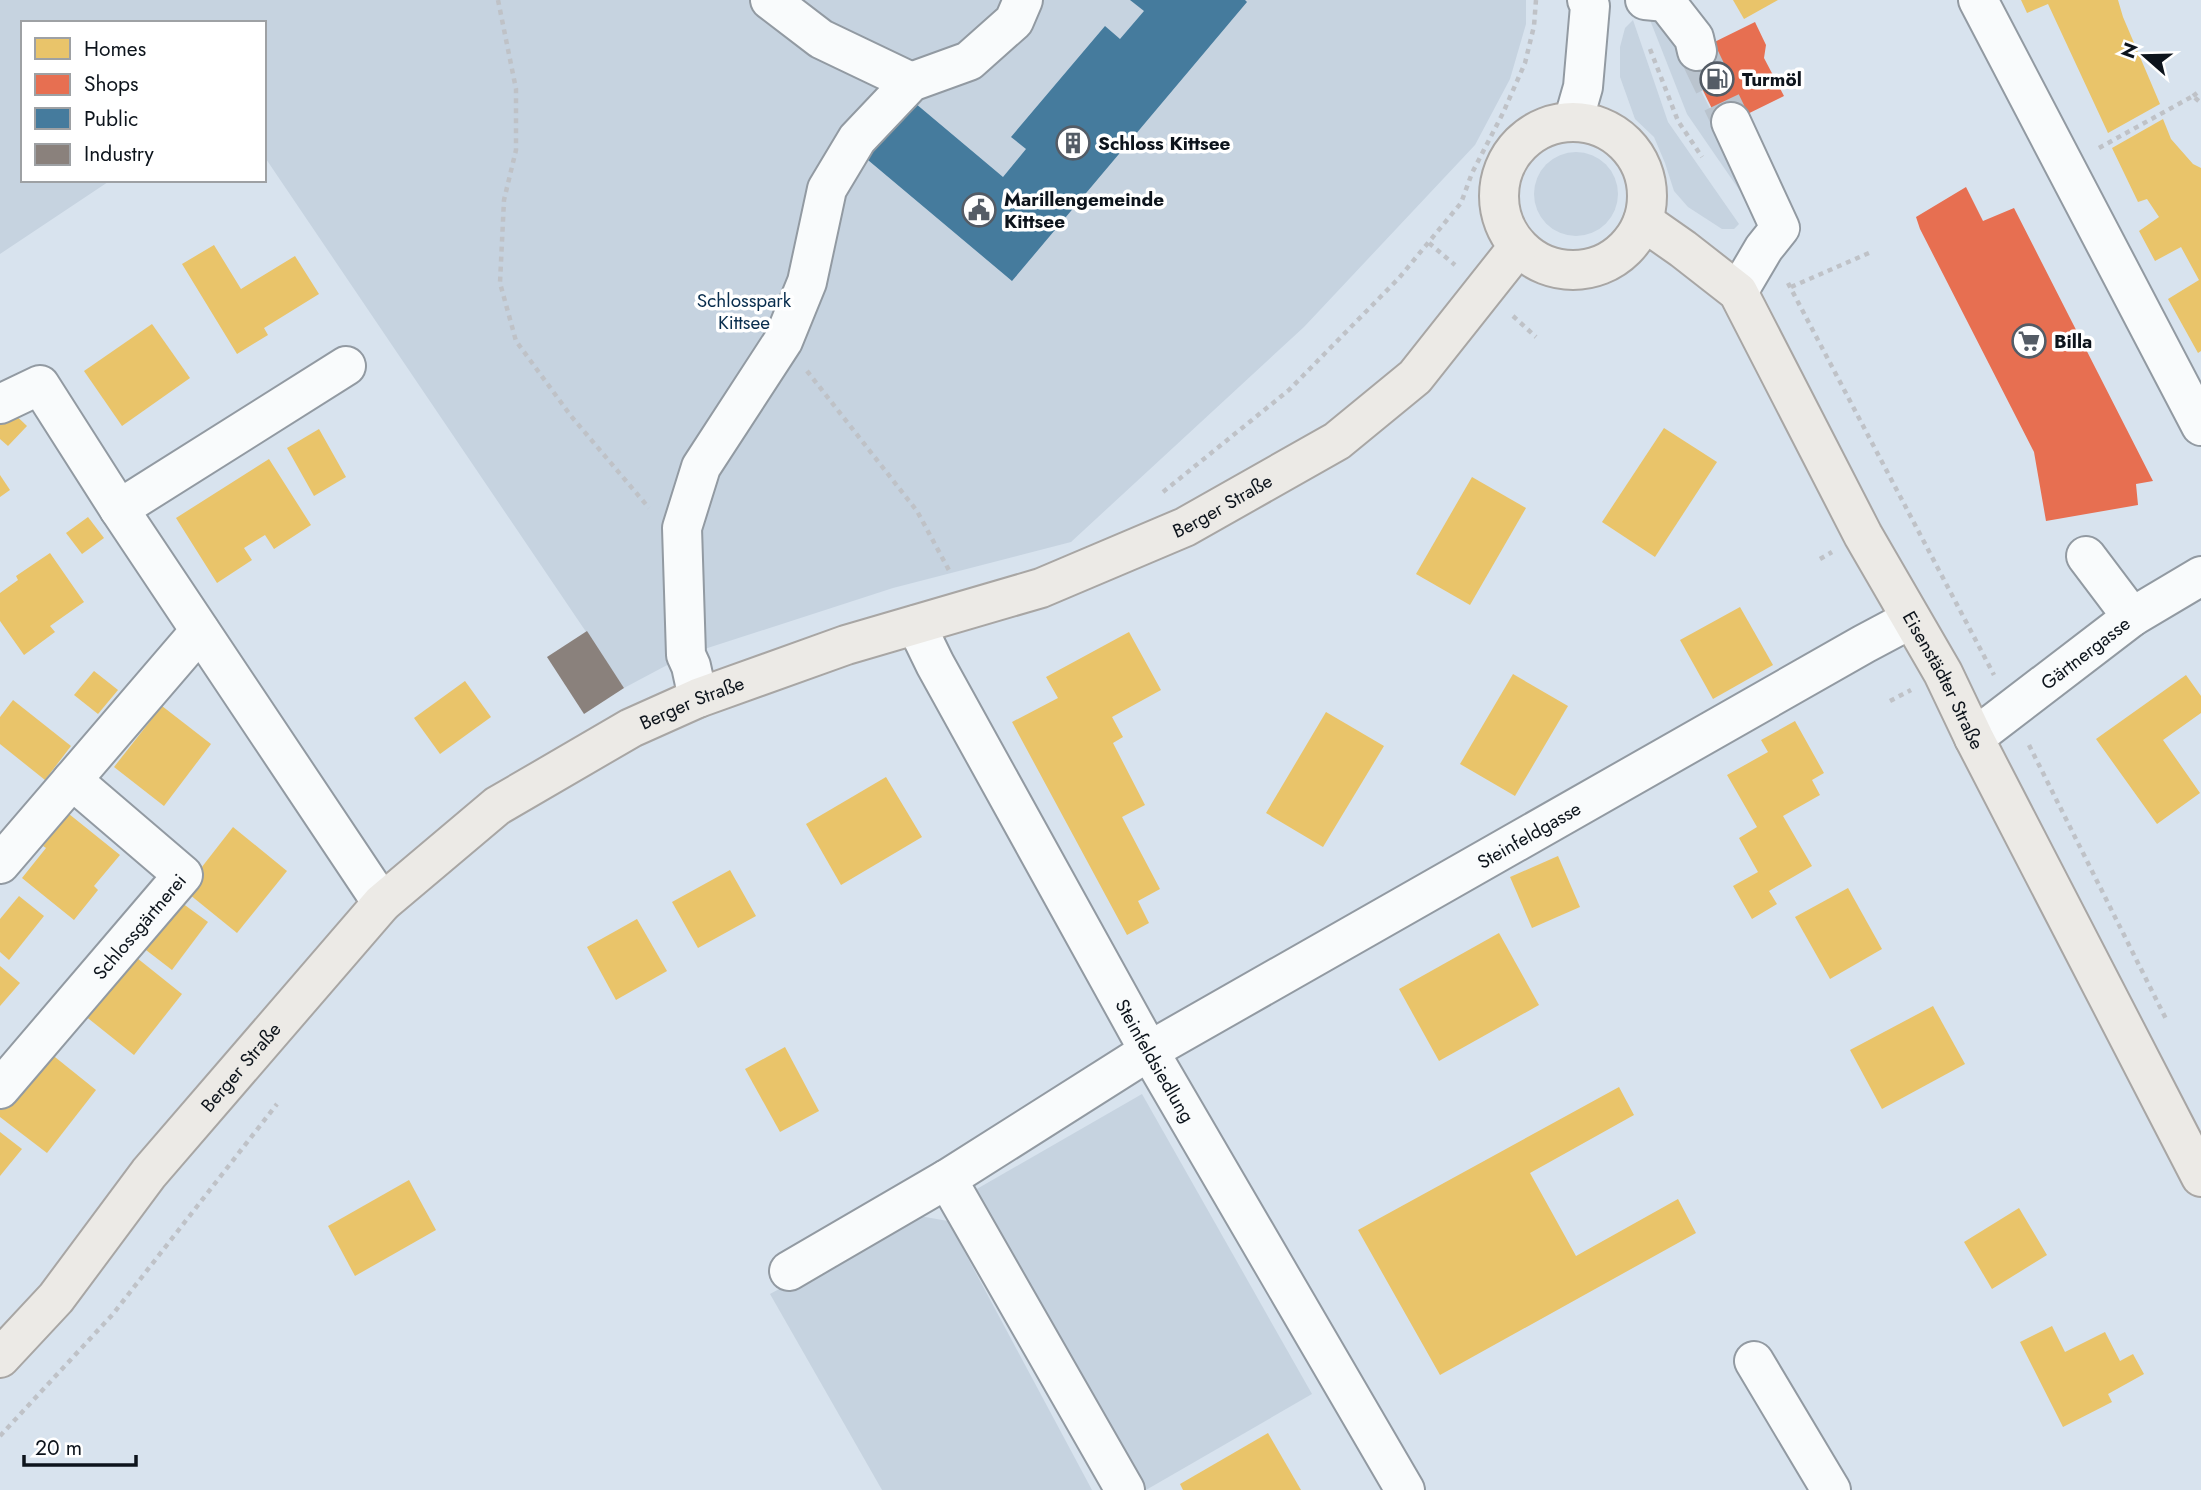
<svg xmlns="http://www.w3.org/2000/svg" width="2201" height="1490" font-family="Jost,sans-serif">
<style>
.green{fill:#c6d3e0}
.homes{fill:#e9c46a}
.shops{fill:#e76f51}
.public{fill:#457b9d}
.industry{fill:#8a817c}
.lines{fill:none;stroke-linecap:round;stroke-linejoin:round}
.minor-tunnel{stroke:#bac4ce;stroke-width:38;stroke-dasharray:38 19;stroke-linecap:butt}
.minor-casing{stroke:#929aa2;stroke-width:42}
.major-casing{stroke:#a8a6a4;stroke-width:42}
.path{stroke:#bfc2c7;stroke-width:4.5;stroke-dasharray:5 5;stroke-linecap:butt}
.minor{stroke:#f9fbfc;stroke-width:38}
.major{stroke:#eceae6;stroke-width:38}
.labels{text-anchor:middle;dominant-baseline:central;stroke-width:7;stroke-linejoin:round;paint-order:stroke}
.poi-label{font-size:19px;font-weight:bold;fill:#0d141c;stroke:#fff;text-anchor:start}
.park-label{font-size:19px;fill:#082d4d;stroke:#fff}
.street-label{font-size:19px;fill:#0d141c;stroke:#fff}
</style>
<rect width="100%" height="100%" fill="#d8e3ee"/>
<g class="green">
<path d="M 0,0 L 1526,0 L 1526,24 L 1510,79 L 1475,145 L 1304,327 L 1071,542 L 893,588 L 686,655 L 624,688 L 264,156 L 264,23 L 23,23 L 23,180 L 111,180 L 0,254 Z"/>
<path d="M 1633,20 L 1668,122 L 1739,224 L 1734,229 L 1722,229 L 1688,207 L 1674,191 L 1665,163 L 1654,137 L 1635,119 L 1620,77 L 1620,47 L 1625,28 Z"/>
<path d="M 1650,20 L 1667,24 L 1752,191 L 1751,207 L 1687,114 Z"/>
<circle cx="1576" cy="194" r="42"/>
<path d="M 1142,1094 L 1312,1394 L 1146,1490 L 975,1190 Z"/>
<path d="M 914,1215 L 948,1221 L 1092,1490 L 882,1490 L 770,1294 Z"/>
</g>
<g class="homes">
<path d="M 1733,0 L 1778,0 L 1744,19 Z"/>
<path d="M 2021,0 L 2118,0 L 2123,17 L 2160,104 L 2108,133 L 2048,4 L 2027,13 Z"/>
<path d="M 2163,119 L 2171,139 L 2193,164 L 2201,168 L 2201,351 L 2198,353 L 2168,299 L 2199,280 L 2181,247 L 2155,261 L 2139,231 L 2159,217 L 2147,199 L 2138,202 L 2112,148 Z"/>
<path d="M 214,245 L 241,289 L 295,256 L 319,294 L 264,328 L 268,335 L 237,354 L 182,264 Z"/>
<path d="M 152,324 L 190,378 L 122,426 L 84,371 Z"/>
<path d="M 6,406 L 27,426 L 8,446 L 0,439 L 0,413 Z"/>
<path d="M 1664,428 L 1717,462 L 1655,557 L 1602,522 Z"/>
<path d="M 319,429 L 346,477 L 314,496 L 287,448 Z"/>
<path d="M 269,459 L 311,525 L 274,549 L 265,535 L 244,548 L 252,560 L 217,583 L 176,518 Z"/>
<path d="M 0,475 L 10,490 L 0,497 Z"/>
<path d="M 1472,477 L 1526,508 L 1470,605 L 1416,574 Z"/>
<path d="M 88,517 L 104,538 L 82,554 L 66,533 Z"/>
<path d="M 50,553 L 84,602 L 50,626 L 55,632 L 24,655 L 0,621 L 0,593 L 18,580 L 16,576 Z"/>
<path d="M 1740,607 L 1773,665 L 1713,699 L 1680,640 Z"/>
<path d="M 1129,632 L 1161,690 L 1112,717 L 1123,737 L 1113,743 L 1145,805 L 1122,817 L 1160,889 L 1138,901 L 1149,923 L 1127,935 L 1012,722 L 1058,698 L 1046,677 Z"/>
<path d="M 94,671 L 118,690 L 98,714 L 74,695 Z"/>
<path d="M 1513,674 L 1568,706 L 1515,796 L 1460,764 Z"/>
<path d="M 2186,675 L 2201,696 L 2201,713 L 2163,740 L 2200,793 L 2157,824 L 2096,739 Z"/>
<path d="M 465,681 L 491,717 L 440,754 L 414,718 Z"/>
<path d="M 13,700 L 71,746 L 45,780 L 0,744 L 0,717 Z"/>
<path d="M 162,706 L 211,744 L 164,806 L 114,767 Z"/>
<path d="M 1326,712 L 1384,746 L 1323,847 L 1266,813 Z"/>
<path d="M 1795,721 L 1824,773 L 1812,780 L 1820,795 L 1783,816 L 1812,866 L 1769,891 L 1777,904 L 1752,919 L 1733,886 L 1758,872 L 1739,838 L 1757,827 L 1727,775 L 1768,752 L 1761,740 Z"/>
<path d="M 886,777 L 922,837 L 841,885 L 806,824 Z"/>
<path d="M 69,814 L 120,855 L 94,886 L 98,890 L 74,920 L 22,878 L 46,848 L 43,846 Z"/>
<path d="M 233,827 L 287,871 L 237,933 L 184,890 Z"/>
<path d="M 1558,856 L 1580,907 L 1532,928 L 1510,877 Z"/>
<path d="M 730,870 L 756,916 L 698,948 L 672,902 Z"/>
<path d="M 1848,888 L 1882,949 L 1830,979 L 1795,917 Z"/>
<path d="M 19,896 L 44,916 L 9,960 L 0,952 L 0,919 Z"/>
<path d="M 182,903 L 208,922 L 172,970 L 146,950 Z"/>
<path d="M 637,919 L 667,971 L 616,1000 L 587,947 Z"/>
<path d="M 1499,933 L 1539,1005 L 1439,1061 L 1399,989 Z"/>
<path d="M 132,954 L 182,994 L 134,1055 L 84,1015 Z"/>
<path d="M 0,966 L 20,983 L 0,1006 Z"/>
<path d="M 1933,1006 L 1965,1064 L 1882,1109 L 1850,1050 Z"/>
<path d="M 785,1047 L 819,1111 L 780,1132 L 745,1069 Z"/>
<path d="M 45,1049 L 96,1090 L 47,1153 L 0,1117 L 0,1108 Z"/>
<path d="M 1619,1087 L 1634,1115 L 1530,1173 L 1576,1256 L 1678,1199 L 1696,1233 L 1440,1375 L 1358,1230 Z"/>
<path d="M 0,1132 L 22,1149 L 0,1176 Z"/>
<path d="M 409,1180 L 436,1230 L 355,1276 L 328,1226 Z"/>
<path d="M 2019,1208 L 2047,1255 L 1992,1289 L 1964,1242 Z"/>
<path d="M 2052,1326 L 2065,1352 L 2105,1332 L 2120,1361 L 2133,1354 L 2144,1374 L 2108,1394 L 2112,1402 L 2063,1427 L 2020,1342 Z"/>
<path d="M 1268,1433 L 1301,1490 L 1183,1490 L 1180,1484 Z"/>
</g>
<g class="shops">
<path d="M 1755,22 L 1766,45 L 1764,58 L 1784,96 L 1721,127 L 1686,56 Z"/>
<path d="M 1966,187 L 1983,221 L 2014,208 L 2153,481 L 2136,484 L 2138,505 L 2046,521 L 2034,452 L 1920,229 L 1916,217 Z"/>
</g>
<path class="public" d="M 1130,0 L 1245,0 L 1247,2 L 1012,281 L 862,155 L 909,98 L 1003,177 L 1026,149 L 1011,137 L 1105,26 L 1120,39 L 1144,11 Z"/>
<path class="industry" d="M 587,631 L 624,688 L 584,714 L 547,657 Z"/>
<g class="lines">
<path class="minor-tunnel" d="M 1697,51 L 1731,122"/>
<defs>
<g id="minor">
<path d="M 770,0 L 821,39 L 911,82"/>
<path d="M 1645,0 L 1666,2 L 1694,38 L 1697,51"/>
<path d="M 1978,0 L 2201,426"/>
<path d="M 1573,122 L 1583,87 L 1590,6 L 1587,0"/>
<path d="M 1731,122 L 1780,228 L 1764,248 L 1738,292"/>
<path d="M 0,404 L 40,385 L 119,509 L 382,903"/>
<path d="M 119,509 L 346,366"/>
<path d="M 2086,556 L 2132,617"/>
<path id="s1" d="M 916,625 L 935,664 L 1149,1051 L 1405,1490"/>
<path d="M 698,698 L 691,666 L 686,655 L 682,528 L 701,467 L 783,341 L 807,282 L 827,189 L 857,139 L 911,82 L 969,61 L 1014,21 L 1023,0"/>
<path id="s2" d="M 1974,738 L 2132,617 L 2201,576"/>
<path d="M 0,864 L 200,631"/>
<path id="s3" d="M 0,1089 L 183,875 L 72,780"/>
<path d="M 947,1179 L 1125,1490"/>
<path id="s4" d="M 789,1271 L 947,1179 L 1149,1051 L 1864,644 L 1911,619"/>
<path d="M 1754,1361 L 1831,1490"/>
</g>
<g id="major">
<circle cx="1573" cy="196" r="74"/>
<path id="s5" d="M 1643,221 L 1683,249 L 1738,292 L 1863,535 L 1943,673 L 1974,738 L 2201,1177"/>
<path id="s6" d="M 0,1358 L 56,1298 L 149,1173 L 382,903 L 497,806 L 631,728 L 698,698 L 846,645 L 1041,588 L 1185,527 L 1337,441 L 1415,377 L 1518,247"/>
</g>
</defs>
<use href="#minor" class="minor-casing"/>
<use href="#major" class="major-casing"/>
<g class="path">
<path d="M 498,0 L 516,89 L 516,150 L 504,200 L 500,283 L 516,341 L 571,416 L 649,508"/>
<path d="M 1650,49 L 1678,121 L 1702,157"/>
<path d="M 2193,96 L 2201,90"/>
<path d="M 2099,148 L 2193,96 L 2201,103"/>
<path d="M 1429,243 L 1455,265"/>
<path d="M 1788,283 L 1994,675"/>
<path d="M 1791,287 L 1869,253"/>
<path d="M 1513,316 L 1536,337"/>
<path d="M 807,371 L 917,511 L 951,574"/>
<path d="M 1163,492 L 1289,390 L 1399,278 L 1461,203 L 1472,173 L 1503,113 L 1525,63 L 1534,26 L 1536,0"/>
<path d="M 1820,559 L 1832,552"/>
<path d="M 1890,701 L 1911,690"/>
<path d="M 2029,745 L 2166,1019"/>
<path d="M 0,1436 L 113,1314 L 277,1104"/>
</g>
<use href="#minor" class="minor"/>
<use href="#major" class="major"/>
</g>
<defs>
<symbol id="fuel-ring" viewBox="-11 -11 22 22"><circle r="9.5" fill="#fff" stroke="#545c66" stroke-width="1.5"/><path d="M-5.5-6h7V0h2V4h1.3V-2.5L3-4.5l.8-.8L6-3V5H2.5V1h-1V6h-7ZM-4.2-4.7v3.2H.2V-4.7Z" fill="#545c66"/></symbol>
<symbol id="building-ring" viewBox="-11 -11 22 22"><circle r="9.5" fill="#fff" stroke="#545c66" stroke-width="1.5"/><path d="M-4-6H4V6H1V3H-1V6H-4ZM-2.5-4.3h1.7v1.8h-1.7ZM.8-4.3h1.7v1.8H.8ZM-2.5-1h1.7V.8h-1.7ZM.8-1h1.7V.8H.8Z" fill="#545c66"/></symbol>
<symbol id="civic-ring" viewBox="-11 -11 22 22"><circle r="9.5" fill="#fff" stroke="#545c66" stroke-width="1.5"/><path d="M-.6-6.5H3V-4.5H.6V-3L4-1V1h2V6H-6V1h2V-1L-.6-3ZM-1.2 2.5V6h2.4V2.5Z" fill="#545c66"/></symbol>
<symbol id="supermarket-ring" viewBox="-11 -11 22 22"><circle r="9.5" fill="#fff" stroke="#545c66" stroke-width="1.5"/><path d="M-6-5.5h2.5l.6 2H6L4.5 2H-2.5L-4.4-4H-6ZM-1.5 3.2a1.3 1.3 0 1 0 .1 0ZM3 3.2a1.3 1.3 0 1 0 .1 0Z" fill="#545c66"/></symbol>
</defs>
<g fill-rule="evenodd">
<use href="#fuel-ring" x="1698" y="60" width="38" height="38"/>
<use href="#building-ring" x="1054" y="124" width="38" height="38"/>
<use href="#civic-ring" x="960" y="191" width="38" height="38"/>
<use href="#supermarket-ring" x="2010" y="322" width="38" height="38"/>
</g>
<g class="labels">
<g class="poi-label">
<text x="1742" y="79">Turmöl</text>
<text x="1098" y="143">Schloss Kittsee</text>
<text x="1004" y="199">Marillengemeinde<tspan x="1004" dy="22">Kittsee</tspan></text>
<text x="2054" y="341">Billa</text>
</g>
<g class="park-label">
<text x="744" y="300">Schlosspark<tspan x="744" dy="22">Kittsee</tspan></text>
</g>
<g class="street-label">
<text stroke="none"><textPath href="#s6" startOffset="1533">Berger Straße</textPath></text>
<text stroke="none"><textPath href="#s2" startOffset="140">Gärtnergasse</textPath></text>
<text stroke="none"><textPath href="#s5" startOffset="558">Eisenstädter Straße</textPath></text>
<text stroke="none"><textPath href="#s6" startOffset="966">Berger Straße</textPath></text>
<text stroke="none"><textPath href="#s4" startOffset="859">Steinfeldgasse</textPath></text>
<text stroke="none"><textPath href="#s3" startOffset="214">Schlossgärtnerei</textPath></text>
<text stroke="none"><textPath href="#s1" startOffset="497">Steinfeldsiedlung</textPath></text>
<text stroke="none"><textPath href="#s6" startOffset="378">Berger Straße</textPath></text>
</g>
</g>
<rect x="21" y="21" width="245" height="161" fill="#ffffff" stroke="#9ea1a4" stroke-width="2"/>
<rect x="35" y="38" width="35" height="21" fill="#e9c46a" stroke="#9ea1a4" stroke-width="2"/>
<text x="84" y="56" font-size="21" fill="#0d141c">Homes</text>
<rect x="35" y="74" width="35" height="21" fill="#e76f51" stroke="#9ea1a4" stroke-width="2"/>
<text x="84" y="91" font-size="21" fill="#0d141c">Shops</text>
<rect x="35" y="108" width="35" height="21" fill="#457b9d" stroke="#9ea1a4" stroke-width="2"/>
<text x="84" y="126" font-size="21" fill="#0d141c">Public</text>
<rect x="35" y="144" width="35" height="21" fill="#8a817c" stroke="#9ea1a4" stroke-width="2"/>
<text x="84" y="161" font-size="21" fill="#0d141c">Industry</text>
<g transform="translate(2145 56) rotate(290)" stroke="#ffffff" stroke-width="5" paint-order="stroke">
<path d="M0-5L12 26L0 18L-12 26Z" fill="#0d141c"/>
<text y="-10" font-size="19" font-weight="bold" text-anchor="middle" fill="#0d141c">N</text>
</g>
<path d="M24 1455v10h112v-10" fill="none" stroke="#0d141c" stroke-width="3.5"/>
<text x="35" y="1455" font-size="21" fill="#0d141c" stroke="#ffffff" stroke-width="5" paint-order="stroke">20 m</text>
</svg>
